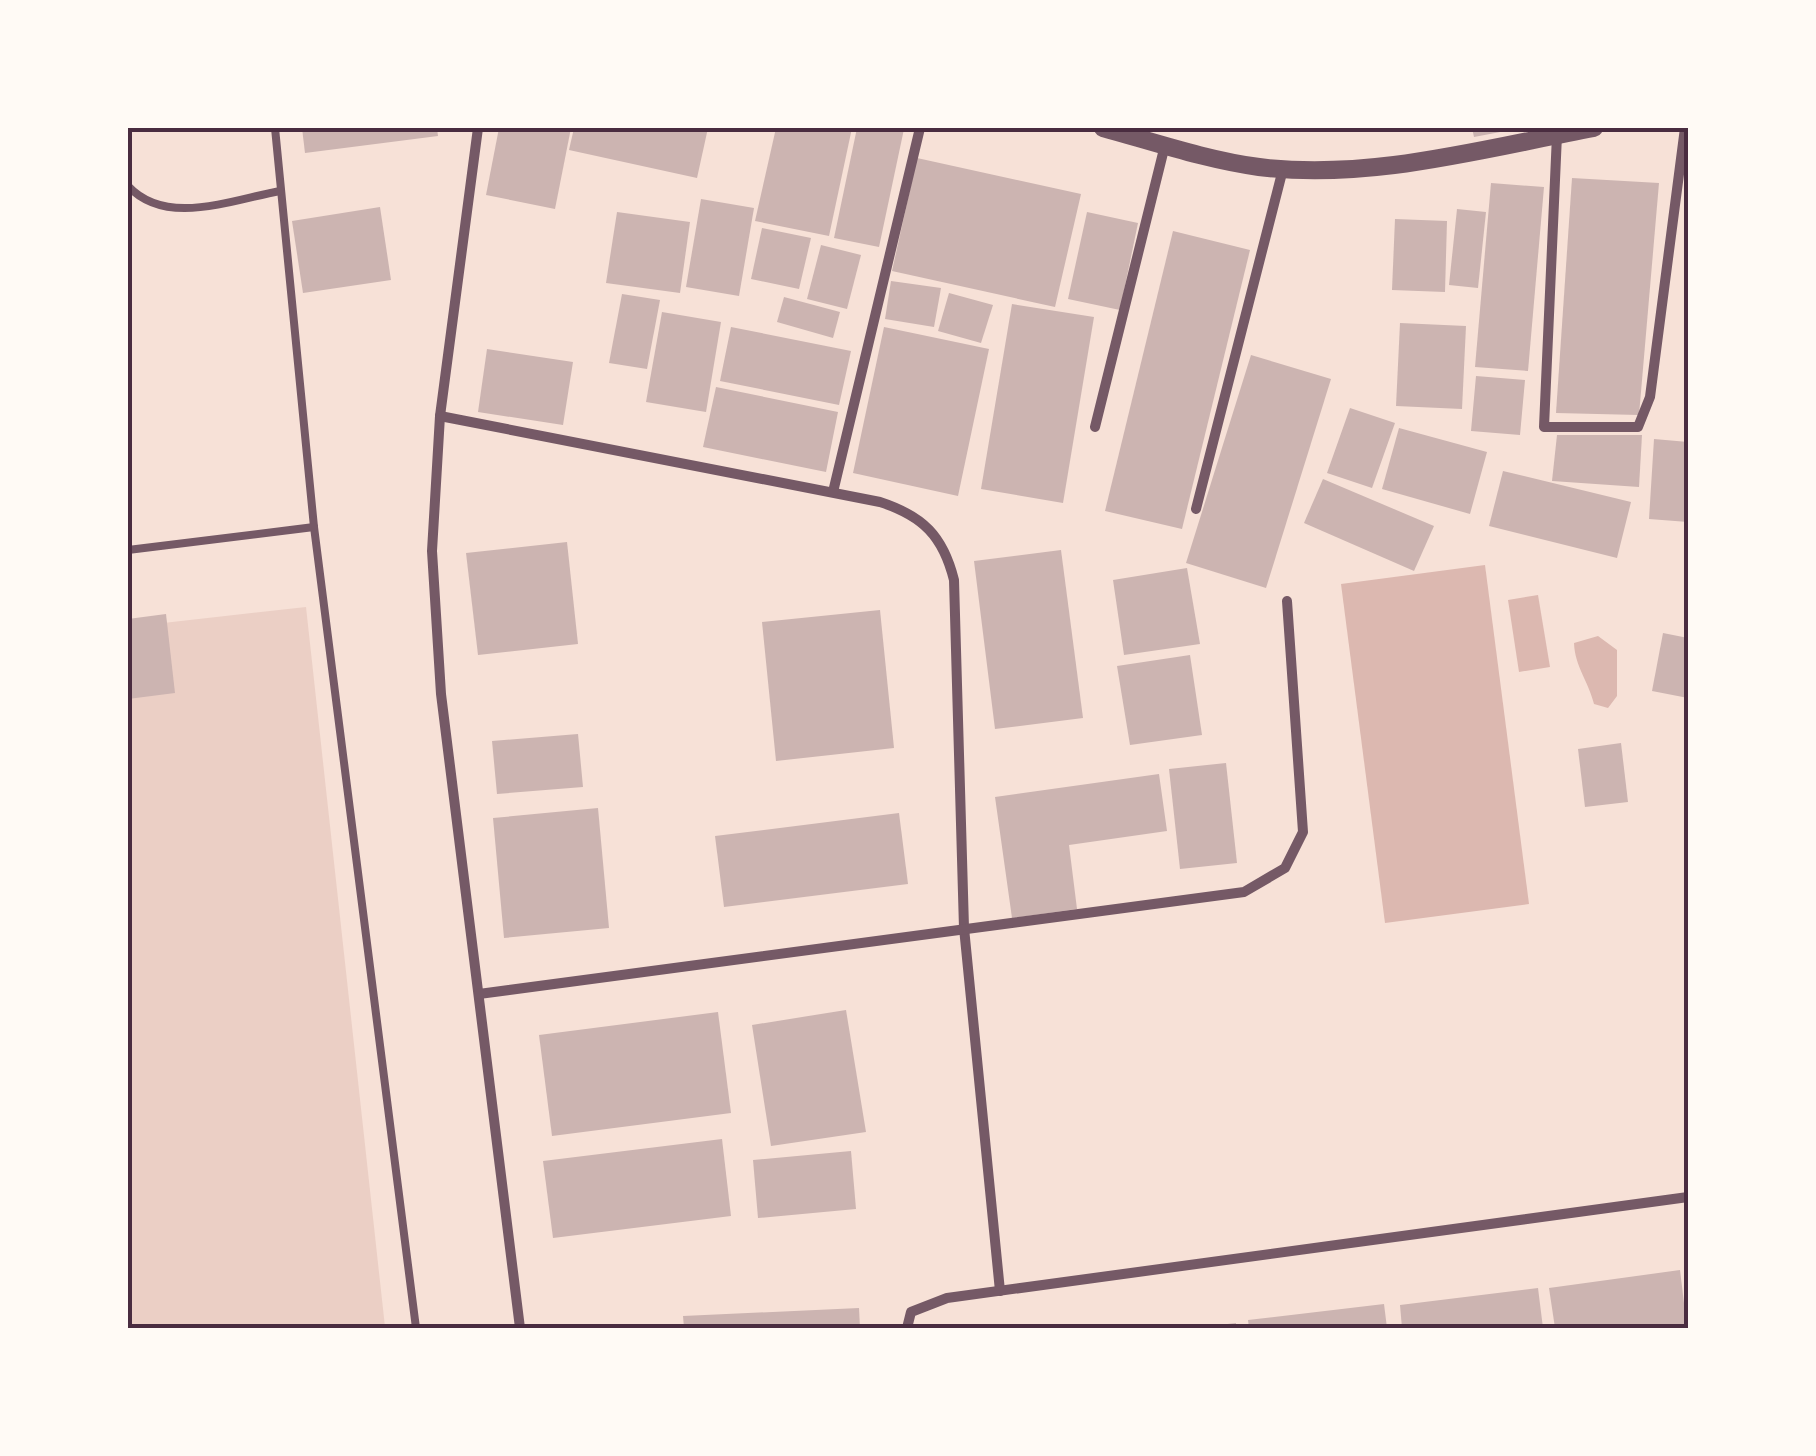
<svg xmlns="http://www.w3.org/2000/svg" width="1816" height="1456" font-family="Mulish,sans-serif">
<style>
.green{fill:#ebcfc5}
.water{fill:#dcb8b0}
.building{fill:#ccb4b1}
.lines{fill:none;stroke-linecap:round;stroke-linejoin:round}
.service{stroke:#755966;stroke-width:8}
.minor{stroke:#755966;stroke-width:10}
.tertiary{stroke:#755966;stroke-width:18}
.neatline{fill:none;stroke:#4a2c40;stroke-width:4}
</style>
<rect width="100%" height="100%" fill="#f7e1d7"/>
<path class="green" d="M 306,607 L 385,1327 L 128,1328 L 128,627 Z"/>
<g class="water">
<path d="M 1485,565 L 1529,904 L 1385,923 L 1341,584 Z"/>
<path d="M 1538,595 L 1550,667 L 1519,672 L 1508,600 Z"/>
<path d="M 1598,636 L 1617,650 L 1617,696 L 1608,708 L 1594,704 C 1588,680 1575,667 1574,643 Z"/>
</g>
<g class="building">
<path d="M 302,128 L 437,128 L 438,136 L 305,153 Z"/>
<path d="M 499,128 L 571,128 L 555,209 L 486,195 Z"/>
<path d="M 574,128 L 708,128 L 697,178 L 569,150 Z"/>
<path d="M 776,128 L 852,128 L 829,236 L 755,221 Z"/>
<path d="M 857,128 L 904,129 L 879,247 L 834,238 Z"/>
<path d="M 1472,128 L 1515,128 L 1516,129 L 1474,137 Z"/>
<path d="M 917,158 L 1081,194 L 1055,307 L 892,271 Z"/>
<path d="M 1572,178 L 1659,183 L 1639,415 L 1556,413 Z"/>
<path d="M 1491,183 L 1544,187 L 1528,371 L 1475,367 Z"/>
<path d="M 701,199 L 754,208 L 739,296 L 686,287 Z"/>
<path d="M 380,207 L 391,280 L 303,293 L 292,221 Z"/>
<path d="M 1457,209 L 1486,212 L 1478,288 L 1449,285 Z"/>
<path d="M 617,212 L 690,222 L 680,293 L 606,283 Z"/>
<path d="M 1087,212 L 1138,223 L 1120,310 L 1068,299 Z"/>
<path d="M 1395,219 L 1447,221 L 1445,292 L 1392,290 Z"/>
<path d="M 762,228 L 811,238 L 799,289 L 751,279 Z"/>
<path d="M 1173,231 L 1250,250 L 1182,529 L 1105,511 Z"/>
<path d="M 821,245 L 861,255 L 847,309 L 807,299 Z"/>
<path d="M 891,281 L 941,288 L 934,327 L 885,319 Z"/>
<path d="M 949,293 L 993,305 L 981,343 L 938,331 Z"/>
<path d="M 622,294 L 660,300 L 647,369 L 609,363 Z"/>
<path d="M 784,297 L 840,312 L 833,338 L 777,322 Z"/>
<path d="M 1012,304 L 1094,317 L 1063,503 L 981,489 Z"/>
<path d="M 662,312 L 721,322 L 706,412 L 646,402 Z"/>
<path d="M 1400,323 L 1466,326 L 1462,409 L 1396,406 Z"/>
<path d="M 731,327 L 851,351 L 839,405 L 720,381 Z"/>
<path d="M 884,327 L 989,349 L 958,496 L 853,473 Z"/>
<path d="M 487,349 L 573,362 L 563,425 L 478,412 Z"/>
<path d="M 1251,355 L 1331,379 L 1266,588 L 1186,563 Z"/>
<path d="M 1476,376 L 1525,380 L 1520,435 L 1471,431 Z"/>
<path d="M 716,387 L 838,412 L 826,472 L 703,447 Z"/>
<path d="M 1350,408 L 1395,423 L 1372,488 L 1327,473 Z"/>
<path d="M 1399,428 L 1487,452 L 1470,514 L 1382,489 Z"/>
<path d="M 1557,435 L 1642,435 L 1639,487 L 1552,481 Z"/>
<path d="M 1654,439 L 1688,442 L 1688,522 L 1649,519 Z"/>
<path d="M 1503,471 L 1631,502 L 1617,558 L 1489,526 Z"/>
<path d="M 1323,479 L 1434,526 L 1414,571 L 1304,523 Z"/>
<path d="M 567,542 L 578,644 L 478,655 L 466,553 Z"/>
<path d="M 1061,550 L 1083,718 L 995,729 L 974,561 Z"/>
<path d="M 1187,568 L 1200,644 L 1124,655 L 1113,580 Z"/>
<path d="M 880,610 L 894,748 L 776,761 L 762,622 Z"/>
<path d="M 166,614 L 175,693 L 128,699 L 128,619 Z"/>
<path d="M 1663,633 L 1688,638 L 1688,698 L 1652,691 Z"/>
<path d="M 1190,655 L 1202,735 L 1130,745 L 1117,666 Z"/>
<path d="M 578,734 L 583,787 L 497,794 L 492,741 Z"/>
<path d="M 1621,743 L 1628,802 L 1585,807 L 1578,749 Z"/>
<path d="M 1226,763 L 1237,863 L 1180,869 L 1169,769 Z"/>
<path d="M 1159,774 L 1167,831 L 1069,845 L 1077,909 L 1012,918 L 995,797 Z"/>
<path d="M 598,808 L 609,928 L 504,938 L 493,818 Z"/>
<path d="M 899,813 L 908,884 L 724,907 L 715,836 Z"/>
<path d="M 846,1010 L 866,1132 L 771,1146 L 752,1025 Z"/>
<path d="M 718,1012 L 731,1113 L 552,1136 L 539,1035 Z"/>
<path d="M 722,1139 L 731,1216 L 553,1238 L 543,1161 Z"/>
<path d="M 851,1151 L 856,1209 L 758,1218 L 753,1160 Z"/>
<path d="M 1680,1270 L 1687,1328 L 1555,1328 L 1549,1288 Z"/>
<path d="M 1538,1288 L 1543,1328 L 1402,1328 L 1400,1305 Z"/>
<path d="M 1384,1304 L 1387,1328 L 1249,1328 L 1248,1320 Z"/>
<path d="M 859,1308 L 860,1328 L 684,1328 L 683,1316 Z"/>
<path d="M 1236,1323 L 1236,1328 L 1210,1328 L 1210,1326 Z"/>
</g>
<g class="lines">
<g class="service">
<path d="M 275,128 L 314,527 L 416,1328"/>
<path d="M 128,186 C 166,227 231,200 280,191"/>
<path d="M 128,550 L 314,527"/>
</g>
<g class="minor">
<path d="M 478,128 L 440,416 L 432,551 L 441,694 L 520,1328"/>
<path d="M 1557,135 L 1544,427 L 1638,427 L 1650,397 L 1685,128"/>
<path d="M 440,416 L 880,502 C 923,516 943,536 954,580 L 964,928 L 1000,1291"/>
<path d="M 1095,427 L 1165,145"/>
<path d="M 833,492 L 920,128"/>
<path d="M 1196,509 L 1283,169"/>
<path d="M 479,994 L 1244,892 L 1285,868 L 1303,832 L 1287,601"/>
<path d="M 907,1328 L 911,1312 L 947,1298 L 1688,1197"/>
</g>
<path class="tertiary" d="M 1103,128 C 1154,142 1207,160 1259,167 C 1370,181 1486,148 1594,128"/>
</g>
<rect width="1816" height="1456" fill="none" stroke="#fffaf5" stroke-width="260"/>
<rect x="130" y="130" width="1556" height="1196" class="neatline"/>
</svg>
